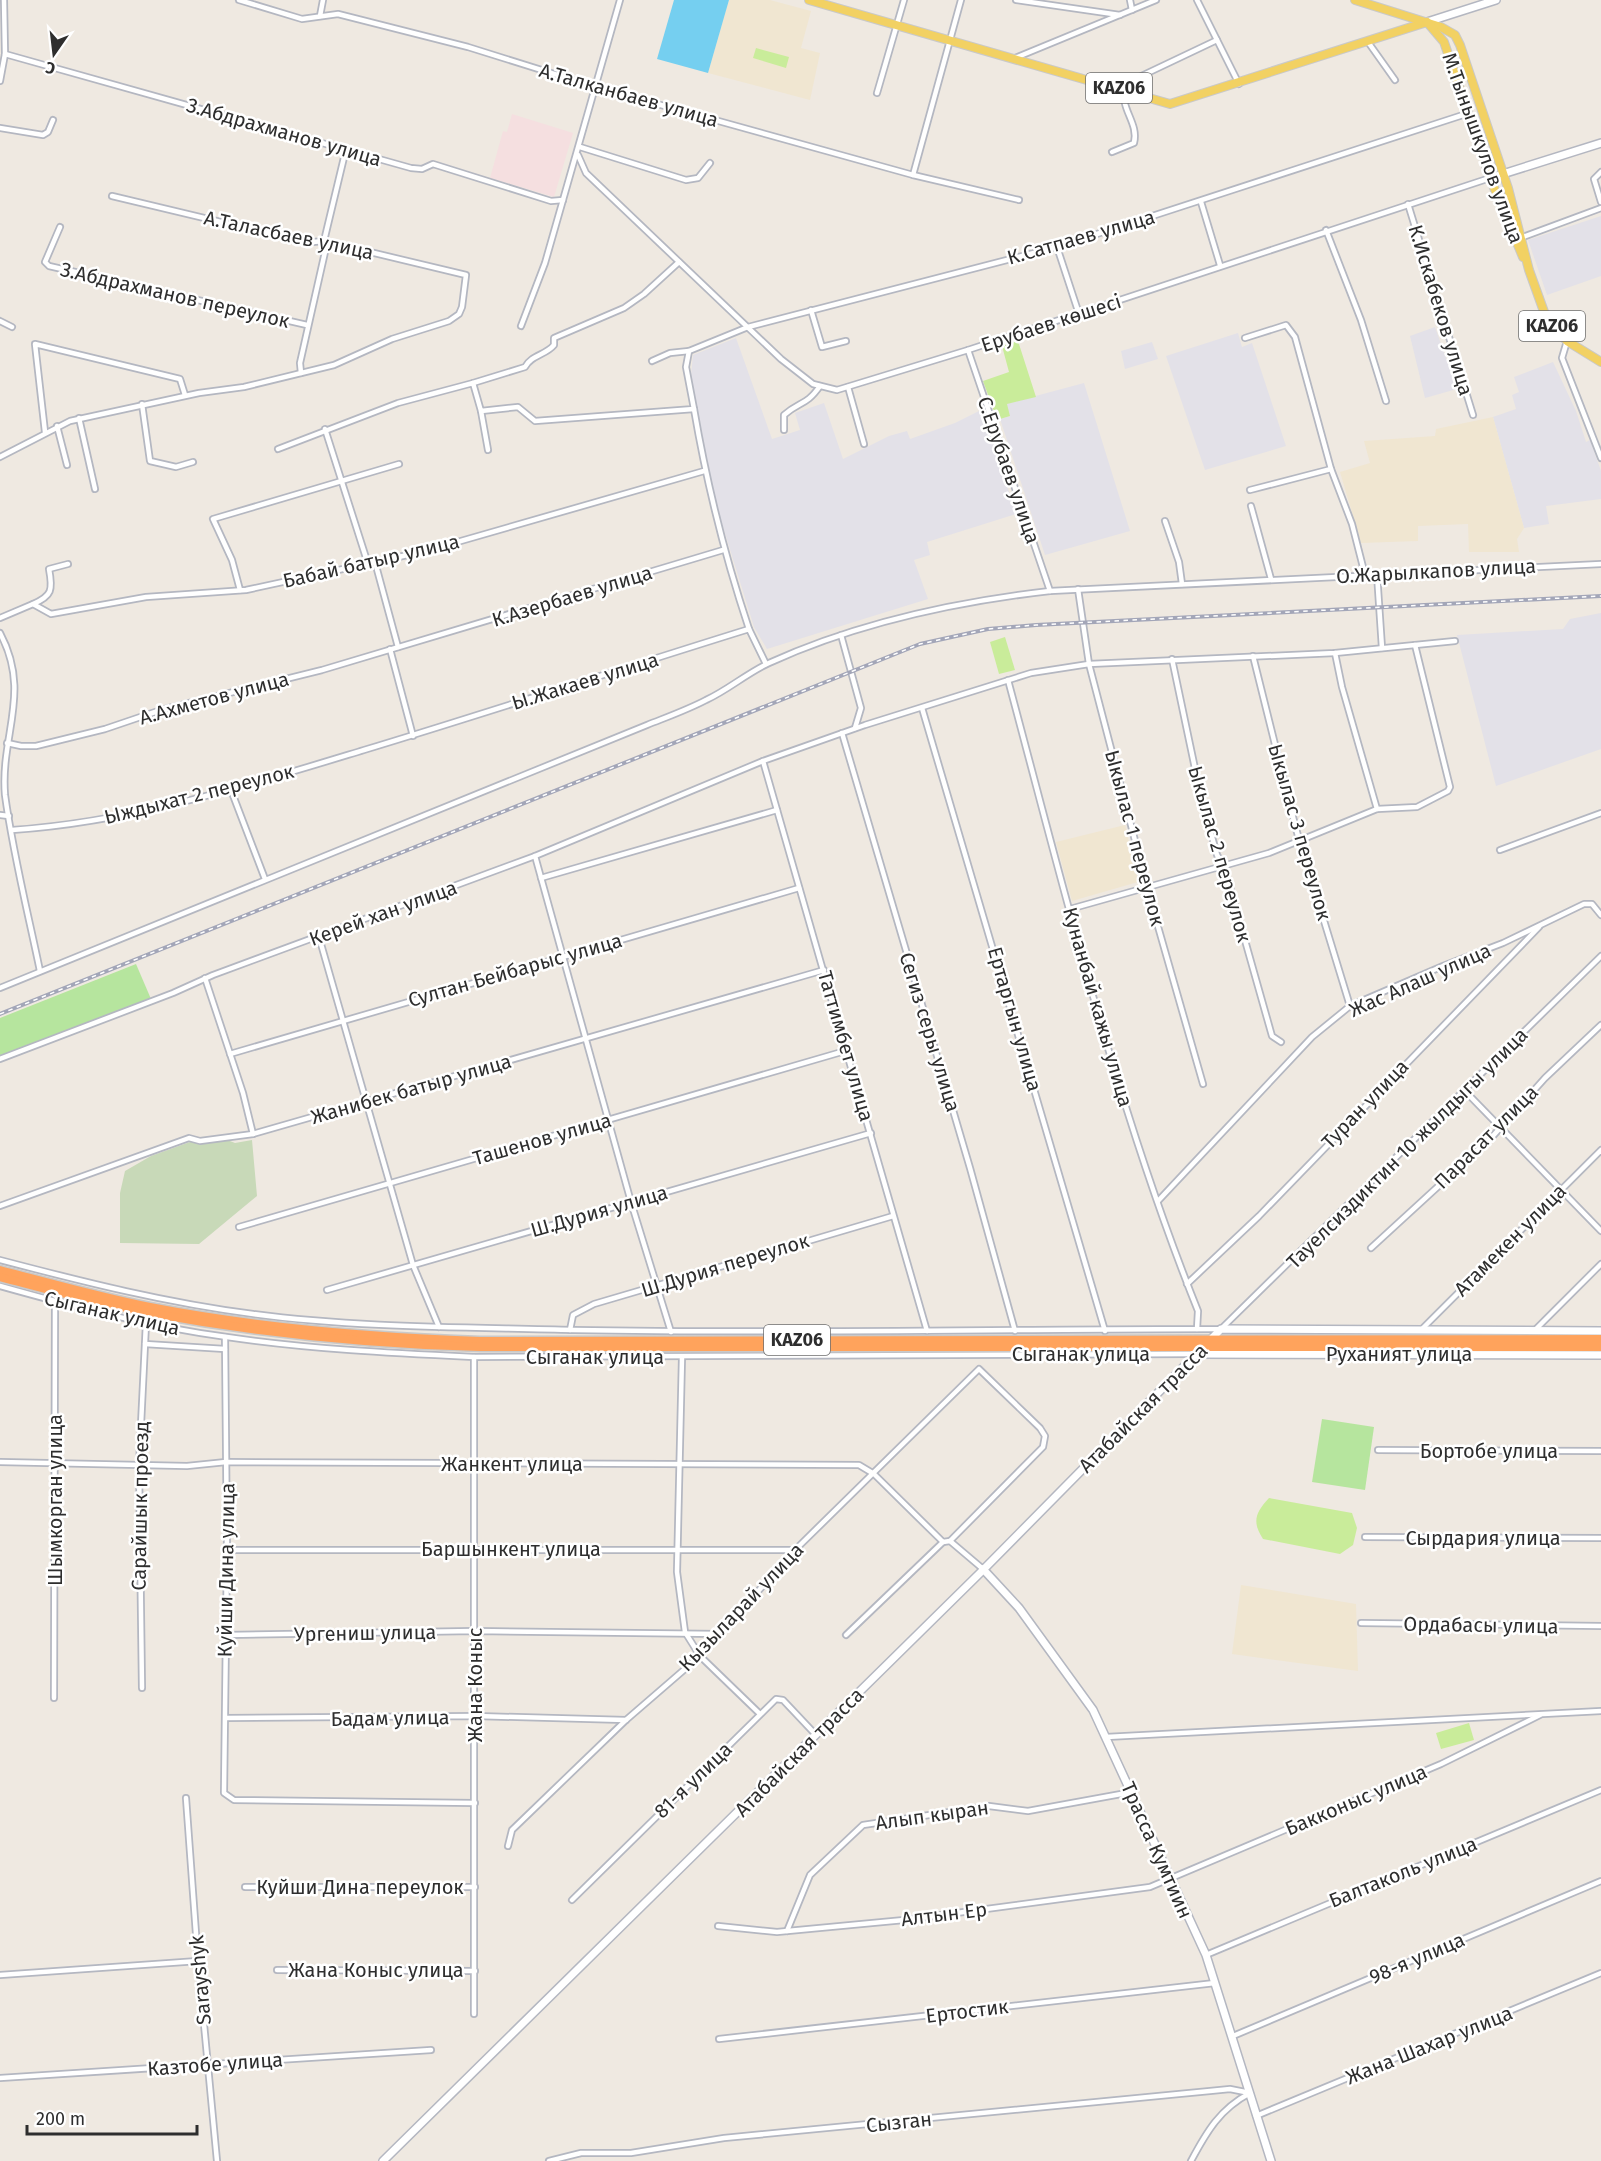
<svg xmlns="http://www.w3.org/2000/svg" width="1601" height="2161" font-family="'Fira Sans',sans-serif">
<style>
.industrial{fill:#e3e1e8}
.education{fill:#f0e6d1}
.medical{fill:#f5dfe0}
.green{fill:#b6e59e}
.cemetery{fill:#c8d9b8}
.pitch{fill:#c9ec9a}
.water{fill:#75cff0}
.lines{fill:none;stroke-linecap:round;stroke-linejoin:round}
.street-casing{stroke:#b4b7c1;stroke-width:8}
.secondary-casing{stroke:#b4b7c1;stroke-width:10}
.primary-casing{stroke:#c9c9c9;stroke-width:10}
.highway-casing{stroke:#c9c9c9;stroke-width:11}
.street{stroke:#fff;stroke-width:4.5}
.secondary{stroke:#fff;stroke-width:7}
.primary{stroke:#f2d163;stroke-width:8}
.highway{stroke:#ffa35c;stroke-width:8}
.rail-casing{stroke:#a3a6b8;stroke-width:4}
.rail{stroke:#fff;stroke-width:1.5;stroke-dasharray:4.5;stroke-linecap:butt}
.labels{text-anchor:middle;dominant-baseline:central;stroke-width:5;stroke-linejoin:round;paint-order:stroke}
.shield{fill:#fff;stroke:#6d6d6d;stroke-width:1.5}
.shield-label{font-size:18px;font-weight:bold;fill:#2e2e2e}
.street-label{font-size:20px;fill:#2e2e2e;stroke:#fff}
</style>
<rect width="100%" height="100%" fill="#efe9e1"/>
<g class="industrial">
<path d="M 1601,216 L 1601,276 L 1547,295 L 1528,240 Z"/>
<path d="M 1435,327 L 1457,389 L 1425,398 L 1410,336 Z"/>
<path d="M 1238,333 L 1242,347 L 1252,343 L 1286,446 L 1205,470 L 1166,356 Z"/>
<path d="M 736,338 L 772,439 L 800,430 L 795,413 L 824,403 L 843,459 L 889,436 L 907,431 L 910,439 L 955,423 L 983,409 L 1016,514 L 927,542 L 930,555 L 914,560 L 928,599 L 767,649 L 754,627 L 715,501 L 691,375 L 693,355 Z"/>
<path d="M 1152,342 L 1158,359 L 1125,369 L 1121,351 Z"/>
<path d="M 1553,362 L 1576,411 L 1586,442 L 1590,440 L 1601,471 L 1601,499 L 1546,506 L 1549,524 L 1524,528 L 1493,417 L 1516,409 L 1512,395 L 1519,392 L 1514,377 Z"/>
<path d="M 1084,383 L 1130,531 L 1045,555 L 1000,419 L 1010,416 L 1006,404 Z"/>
<path d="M 1601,613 L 1601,749 L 1496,786 L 1457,635 L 1563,629 L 1570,619 Z"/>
</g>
<g class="education">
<path d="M 729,0 L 770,0 L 811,11 L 801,48 L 820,53 L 810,100 L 708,73 Z"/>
<path d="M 1493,417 L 1524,528 L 1517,539 L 1519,552 L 1469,552 L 1468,524 L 1418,526 L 1418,541 L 1361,543 L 1340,472 L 1370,463 L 1364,441 L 1435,436 L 1436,429 Z"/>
<path d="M 1125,825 L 1138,882 L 1072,901 L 1056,842 Z"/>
<path d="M 1241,1585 L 1356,1604 L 1358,1671 L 1232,1654 Z"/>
</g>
<path class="medical" d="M 512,114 L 573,133 L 554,197 L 490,178 L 503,131 L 507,132 Z"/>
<g class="green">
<path d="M 136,964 L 151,999 L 0,1057 L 0,1018 Z"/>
<path d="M 1322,1419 L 1374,1427 L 1365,1490 L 1312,1482 Z"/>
</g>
<path class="cemetery" d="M 225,1139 L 235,1143 L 252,1140 L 257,1196 L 199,1244 L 120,1243 L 120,1193 L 125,1171 L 151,1156 L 190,1142 Z"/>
<g class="pitch">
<path d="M 756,48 L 789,57 L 786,68 L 753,58 Z"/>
<path d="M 1018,341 L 1036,397 L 1007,404 L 1010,416 L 1000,419 L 998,413 L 995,414 L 983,381 L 1009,372 L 1002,346 Z"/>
<path d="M 1005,637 L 1015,670 L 999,674 L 990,642 Z"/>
<path d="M 1269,1498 L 1352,1513 L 1357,1528 L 1353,1545 L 1340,1554 L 1263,1539 C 1252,1522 1255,1513 1269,1498 Z"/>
<path d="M 1469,1723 L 1474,1740 L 1441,1749 L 1436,1733 Z"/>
</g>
<path class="water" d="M 674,0 L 729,0 L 708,73 L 657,59 Z"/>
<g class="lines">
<defs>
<g id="street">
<path d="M 239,0 L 302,19 L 338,14 L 468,47 L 596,87 L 913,175 L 1019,200"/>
<path d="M 1016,0 L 1120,15"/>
<path d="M 1130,0 L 1132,10"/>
<path d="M 1197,0 L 1239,84"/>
<path d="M 320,16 L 323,0"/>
<path d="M 1368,42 L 1395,80"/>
<path d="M 5,54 L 411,168 L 422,169 L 433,164 L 551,201 L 563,200"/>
<path d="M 1015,58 L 1156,0"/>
<path d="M 0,81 L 5,54 L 4,0"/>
<path d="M 1132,92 L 1130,83 L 1137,78 L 1217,40"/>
<path d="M 877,93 L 904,0"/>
<path d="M 0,128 L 43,135 L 48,132 L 53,120"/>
<path d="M 580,147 L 686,180 L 698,178 L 710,163"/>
<path d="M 1112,152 L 1134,143 C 1139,123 1120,109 1125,90"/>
<path d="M 578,155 L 586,173 L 781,359 L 813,384 L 837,390 L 968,350 L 1490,178"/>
<path d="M 1601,172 L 1594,179 L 1601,202"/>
<path d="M 913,175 L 961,0"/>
<path d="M 1201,202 L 1220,265"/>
<path d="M 1408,204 L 1473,415"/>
<path d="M 60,227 L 45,262 L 49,266 L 307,325"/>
<path d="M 1326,230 L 1361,320 L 1386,401"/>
<path d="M 1523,237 L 1601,208"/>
<path d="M 1057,247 L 1079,314"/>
<path d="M 811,310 L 822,347 L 846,341"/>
<path d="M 0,321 L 12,327"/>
<path d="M 521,326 L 545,263 L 620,0"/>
<path d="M 1245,338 L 1286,325 L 1295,337 L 1331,469 L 1352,524 L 1365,575"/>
<path d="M 1567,341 L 1562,358 L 1601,458"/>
<path d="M 968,350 L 1050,591"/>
<path d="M 652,361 L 670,353 L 689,351"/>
<path d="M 301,373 L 300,363 L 325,252 L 324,241 L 346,149"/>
<path d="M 473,383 L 525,367 C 531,355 546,355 554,345 L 554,338 L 624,308 L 644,294 L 679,262"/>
<path d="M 848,387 L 864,444"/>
<path d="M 142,404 L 150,461 L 176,467 L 193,462"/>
<path d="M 694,409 C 707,485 725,557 749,629"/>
<path d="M 481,411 L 488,450"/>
<path d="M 79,418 L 95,489"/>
<path d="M 57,426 L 67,465"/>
<path d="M 325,429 L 368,564"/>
<path d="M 784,430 L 784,415 C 800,401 806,406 820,386"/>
<path d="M 45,432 L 35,344 L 180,379 L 185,395"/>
<path d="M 278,449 L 398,403 L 473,383 L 481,411 L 518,407 L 535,421 L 694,409 L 686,367 L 689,351 L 748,327 L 1057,247 L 1469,113"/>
<path d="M 0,457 L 70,421 L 199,393 L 244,387 L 334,365 L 392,339 L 449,321 L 459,314 L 462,307 L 466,275 L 324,241 L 313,242 L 271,234 L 112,196"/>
<path d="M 1250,490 L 1331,469"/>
<path d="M 1251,506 L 1271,579"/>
<path d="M 1165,521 L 1179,562 L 1182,584"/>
<path d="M 375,562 L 398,647"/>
<path d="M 1377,574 L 1382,648"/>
<path d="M 1078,589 L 1089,664 L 1151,902 L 1203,1084"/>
<path d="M 240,590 L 232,560 L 213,519 L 399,464"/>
<path d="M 33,604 C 52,596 53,590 49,569 L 68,564"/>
<path d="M 0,618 L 33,604 L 51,614 L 146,597 L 246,590 L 426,551 L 704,471"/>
<path d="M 0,633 C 32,693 0,735 5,795 C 13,854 28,913 40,971"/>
<path d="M 841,635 L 861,708 L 855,728"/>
<path d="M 390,649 L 413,736"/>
<path d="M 1335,653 L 1342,687 L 1377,809"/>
<path d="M 1253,656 L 1296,829 L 1350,1006"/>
<path d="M 1172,659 L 1201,797 L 1217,855 L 1224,866 L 1272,1036 L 1281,1042"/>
<path d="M 1008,680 C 1065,892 1116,1107 1198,1311 L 1197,1329"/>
<path d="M 922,708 L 1105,1331"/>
<path d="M 842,733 L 970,1168 L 1015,1331"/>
<path d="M 7,743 L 21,746 L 36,746 L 105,729 L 161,710 L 322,670 L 723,550"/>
<path d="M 763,761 C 818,951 871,1141 927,1331"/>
<path d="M 231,790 L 265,879"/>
<path d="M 0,815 L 9,816"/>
<path d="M 12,830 C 132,822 249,785 364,750 C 493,711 620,669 749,629 L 766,664"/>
<path d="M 1500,850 L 1601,813"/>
<path d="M 535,856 L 631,1202 L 671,1332"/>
<path d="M 541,878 L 777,810"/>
<path d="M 1070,909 L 1269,853 L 1377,809 L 1417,807 L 1448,791 L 1450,787 L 1415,645"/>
<path d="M 319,937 L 413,1265 L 439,1327"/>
<path d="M 205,978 L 243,1093 L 253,1134"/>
<path d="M 0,988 L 647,725 C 667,717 687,710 706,700 C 728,690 747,673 769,663 C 857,623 954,602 1050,591 L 1601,564"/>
<path d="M 230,1054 L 799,888"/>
<path d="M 0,1059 L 173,993 L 213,975 L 535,856 L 763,761 L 865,725 L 1031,673 L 1089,664 L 1335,653 L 1455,641"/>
<path d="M 1465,1091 L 1601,1231"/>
<path d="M 1158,1201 L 1312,1037 L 1350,1006 L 1443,966 L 1503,943 L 1584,904 L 1592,904 L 1601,915"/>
<path d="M 0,1206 L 189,1138 L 200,1141 L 253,1134 L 824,970"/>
<path d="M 239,1227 L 845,1051"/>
<path d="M 1371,1248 L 1492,1137 L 1545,1078 L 1601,1025"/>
<path d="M 0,1260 C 84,1282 167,1303 253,1314 C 359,1328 467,1327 574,1330 C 789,1334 1005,1329 1221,1329 L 1601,956"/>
<path d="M 1187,1284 L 1259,1216 L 1539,927"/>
<path d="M 0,1286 C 75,1307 151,1327 227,1337 C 309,1349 391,1353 474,1357 L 1196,1354"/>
<path d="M 327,1290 L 871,1133"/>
<path d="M 570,1330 L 573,1315 L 594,1304 L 893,1216"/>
<path d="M 1421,1330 L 1601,1150"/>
<path d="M 1535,1330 L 1601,1264"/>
<path d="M 225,1337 L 227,1550 L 224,1793 L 234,1800 L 475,1803"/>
<path d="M 145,1344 L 225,1349"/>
<path d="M 474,1357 L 474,2014"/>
<path d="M 682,1357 L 677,1572 L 685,1632 L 700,1656 L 760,1714"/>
<path d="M 1378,1450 L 1601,1451"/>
<path d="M 0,1462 L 187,1466 L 226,1462 L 859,1465 L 874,1474 L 943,1542 L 950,1541 L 983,1569"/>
<path d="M 1365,1537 L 1601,1538"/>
<path d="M 227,1550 L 795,1550"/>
<path d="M 1361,1623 L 1601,1626"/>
<path d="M 227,1635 L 475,1631 L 720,1634"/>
<path d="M 846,1635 L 943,1542"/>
<path d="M 142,1688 L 139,1465 L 146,1323"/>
<path d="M 54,1698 L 55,1302"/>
<path d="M 226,1718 L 476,1716 L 626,1720"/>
<path d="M 1106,1737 L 1601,1711"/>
<path d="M 186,1798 L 198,1961 L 217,2161"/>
<path d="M 508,1846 L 512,1830 L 626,1720 L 700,1656 L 795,1550 L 979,1369 L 1040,1428 L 1045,1436 L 1043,1447 L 950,1541"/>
<path d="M 245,1887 L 475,1887"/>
<path d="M 572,1900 L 776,1699 L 783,1700 L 816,1735"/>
<path d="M 718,1926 L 777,1932 L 904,1920 L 1150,1887 L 1441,1764 L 1540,1715"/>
<path d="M 787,1931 L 810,1875 L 863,1825 L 989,1806 L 1028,1811 L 1132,1792"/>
<path d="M 1206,1955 L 1601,1790"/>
<path d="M 277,1970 L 475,1971"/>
<path d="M 0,1975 L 198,1961"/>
<path d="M 1233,2036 L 1601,1881"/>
<path d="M 719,2039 L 1215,1983"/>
<path d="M 0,2078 L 431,2050"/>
<path d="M 1256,2116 L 1601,1973"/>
<path d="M 549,2161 L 581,2153 L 631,2153 L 724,2138 L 1210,2091 L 1230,2089 L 1250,2093"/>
<path d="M 1191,2161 C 1207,2131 1220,2109 1250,2093"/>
</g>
<g id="secondary">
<path d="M 1427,22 L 1496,0"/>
<path d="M 1490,178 L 1601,143"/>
<path d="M 1196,1354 L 1601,1355"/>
<path d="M 983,1569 L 1019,1608 L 1093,1710 L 1206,1955 L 1271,2161"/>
<path d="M 383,2161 L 980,1573 L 1221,1329 L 1601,1331"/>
</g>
<g id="primary">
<path d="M 809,0 L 1170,104 L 1427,22"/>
<path d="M 1355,0 L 1441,27 L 1455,35 L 1460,45 L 1508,188 L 1529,270 L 1547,320 L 1567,341 L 1601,362"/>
<path d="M 1427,22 L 1444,42 L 1490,178 L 1523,257"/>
</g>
<g id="highway">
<path d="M 0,1270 C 50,1283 100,1297 150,1307 C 259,1328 369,1337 480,1341 L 1601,1339"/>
<path d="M 0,1277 C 50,1290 100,1304 150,1313 C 259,1333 369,1344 480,1347 L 1601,1347"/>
</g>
</defs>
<use href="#street" class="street-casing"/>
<use href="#secondary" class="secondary-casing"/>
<use href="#primary" class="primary-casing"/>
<use href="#highway" class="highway-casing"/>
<use href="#street" class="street"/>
<use href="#secondary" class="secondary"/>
<use href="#primary" class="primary"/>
<use href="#highway" class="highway"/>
<defs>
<path id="rail" d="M 0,1014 L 920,644 L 988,629 L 1036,625 L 1601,596"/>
</defs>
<use href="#rail" class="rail-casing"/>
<use href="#rail" class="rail"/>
</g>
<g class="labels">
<g class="shield">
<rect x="1086" y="73" width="66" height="30" rx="4.5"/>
<rect x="1519" y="311" width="66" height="30" rx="4.5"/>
<rect x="764" y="1325" width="66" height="30" rx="4.5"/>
</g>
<g class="shield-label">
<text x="1119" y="88">KАZ06</text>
<text x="1552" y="326">KАZ06</text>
<text x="797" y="1340">KАZ06</text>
</g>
<g class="street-label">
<text transform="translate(629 95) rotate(16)">А.Талканбаев улица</text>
<text transform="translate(284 132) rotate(16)">З.Абдрахманов улица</text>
<text transform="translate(1483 148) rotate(70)">М.Тынышкулов улица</text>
<text transform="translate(289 235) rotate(12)">А.Таласбаев улица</text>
<text transform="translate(1081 237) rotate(-16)">К.Сатпаев улица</text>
<text transform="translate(175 295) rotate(13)">З.Абдрахманов переулок</text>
<text transform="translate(1441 310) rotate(73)">К.Искабеков улица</text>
<text transform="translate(1051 323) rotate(-18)">Ерубаев көшесі</text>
<text transform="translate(1009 470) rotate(71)">С.Ерубаев улица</text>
<text transform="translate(371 561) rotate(-13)">Бабай батыр улица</text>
<text transform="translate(1436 571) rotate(-3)">О.Жарылкапов улица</text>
<text transform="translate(572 596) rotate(-17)">К.Азербаев улица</text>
<text transform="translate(585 681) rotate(-17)">Ы.Жакаев улица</text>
<text transform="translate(214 698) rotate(-15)">А.Ахметов улица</text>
<text transform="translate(199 794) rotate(-14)">Ыждыхат 2 переулок</text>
<text transform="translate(1300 832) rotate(74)">Ыкылас 3 переулок</text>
<text transform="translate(1135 838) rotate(75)">Ыкылас 1 переулок</text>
<text transform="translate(1220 854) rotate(74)">Ыкылас 2 переулок</text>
<text transform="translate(383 913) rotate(-20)">Керей хан улица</text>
<text transform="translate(515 970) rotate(-16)">Султан Бейбарыс улица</text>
<text transform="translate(1420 980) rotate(-24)">Жас Алаш улица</text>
<text transform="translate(1098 1007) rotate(74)">Кунанбай кажы улица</text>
<text transform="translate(1015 1019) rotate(74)">Ертаргын улица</text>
<text transform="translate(930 1032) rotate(73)">Сегиз серы улица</text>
<text transform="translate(846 1046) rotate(74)">Таттимбет улица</text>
<text transform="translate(411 1089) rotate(-16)">Жанибек батыр улица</text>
<text transform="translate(1365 1104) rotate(-46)">Туран улица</text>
<text transform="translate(1486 1137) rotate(-45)">Парасат улица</text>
<text transform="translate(542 1139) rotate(-16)">Ташенов улица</text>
<text transform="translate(1407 1148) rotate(-45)">Тауелсиздиктин 10 жылдыгы улица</text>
<text transform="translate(599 1211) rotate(-16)">Ш.Дурия улица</text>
<text transform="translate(1510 1240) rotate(-45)">Атамекен улица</text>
<text transform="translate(725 1265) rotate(-17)">Ш.Дурия переулок</text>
<text transform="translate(112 1313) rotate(13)">Сыганак улица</text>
<text x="1081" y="1354">Сыганак улица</text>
<text x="1399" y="1354">Руханият улица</text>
<text x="595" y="1357">Сыганак улица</text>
<text transform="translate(1143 1408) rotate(-45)">Атабайская трасса</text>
<text x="1489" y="1451">Бортобе улица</text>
<text x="512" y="1464">Жанкент улица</text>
<text transform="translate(55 1500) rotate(-90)">Шымкорган улица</text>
<text transform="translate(140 1506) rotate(-89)">Сарайшык проезд</text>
<text x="1483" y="1538">Сырдария улица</text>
<text x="511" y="1549">Баршынкент улица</text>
<text transform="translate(226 1570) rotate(-89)">Куйши Дина улица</text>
<text transform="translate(741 1607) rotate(-46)">Кызыларай улица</text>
<text transform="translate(1481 1625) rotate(1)">Ордабасы улица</text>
<text transform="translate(365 1633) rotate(-1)">Ургениш улица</text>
<text transform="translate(475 1685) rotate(-90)">Жана Коныс</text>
<text transform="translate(390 1718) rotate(-1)">Бадам улица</text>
<text transform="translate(799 1752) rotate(-45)">Атабайская трасса</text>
<text transform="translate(693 1780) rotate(-44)">81-я улица</text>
<text transform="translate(1356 1800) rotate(-23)">Бакконыс улица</text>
<text transform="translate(932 1815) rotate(-8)">Алып кыран</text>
<text transform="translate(1157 1850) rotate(66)">Трасса Кумтиин</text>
<text transform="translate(1403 1872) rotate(-22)">Балтаколь улица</text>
<text x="360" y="1887">Куйши Дина переулок</text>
<text transform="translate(944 1914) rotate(-7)">Алтын Ер</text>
<text transform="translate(1417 1958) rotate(-23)">98-я улица</text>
<text x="376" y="1970">Жана Коныс улица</text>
<text transform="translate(200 1980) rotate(-95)">Sarayshyk</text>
<text transform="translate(967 2011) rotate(-7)">Ертостик</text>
<text transform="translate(1429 2045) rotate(-22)">Жана Шахар улица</text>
<text transform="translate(215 2064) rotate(-4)">Казтобе улица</text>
<text transform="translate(899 2122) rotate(-6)">Сызган</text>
</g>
</g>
<g transform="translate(54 54) rotate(194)" stroke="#ffffff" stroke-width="4.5" paint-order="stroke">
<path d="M0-4.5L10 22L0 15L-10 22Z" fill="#2e2e2e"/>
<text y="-9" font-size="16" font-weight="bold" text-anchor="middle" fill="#2e2e2e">С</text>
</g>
<path d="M27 2125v9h170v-9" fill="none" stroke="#2e2e2e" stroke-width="3"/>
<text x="36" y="2125" font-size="18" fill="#2e2e2e" stroke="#ffffff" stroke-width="4.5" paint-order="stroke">200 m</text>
</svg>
